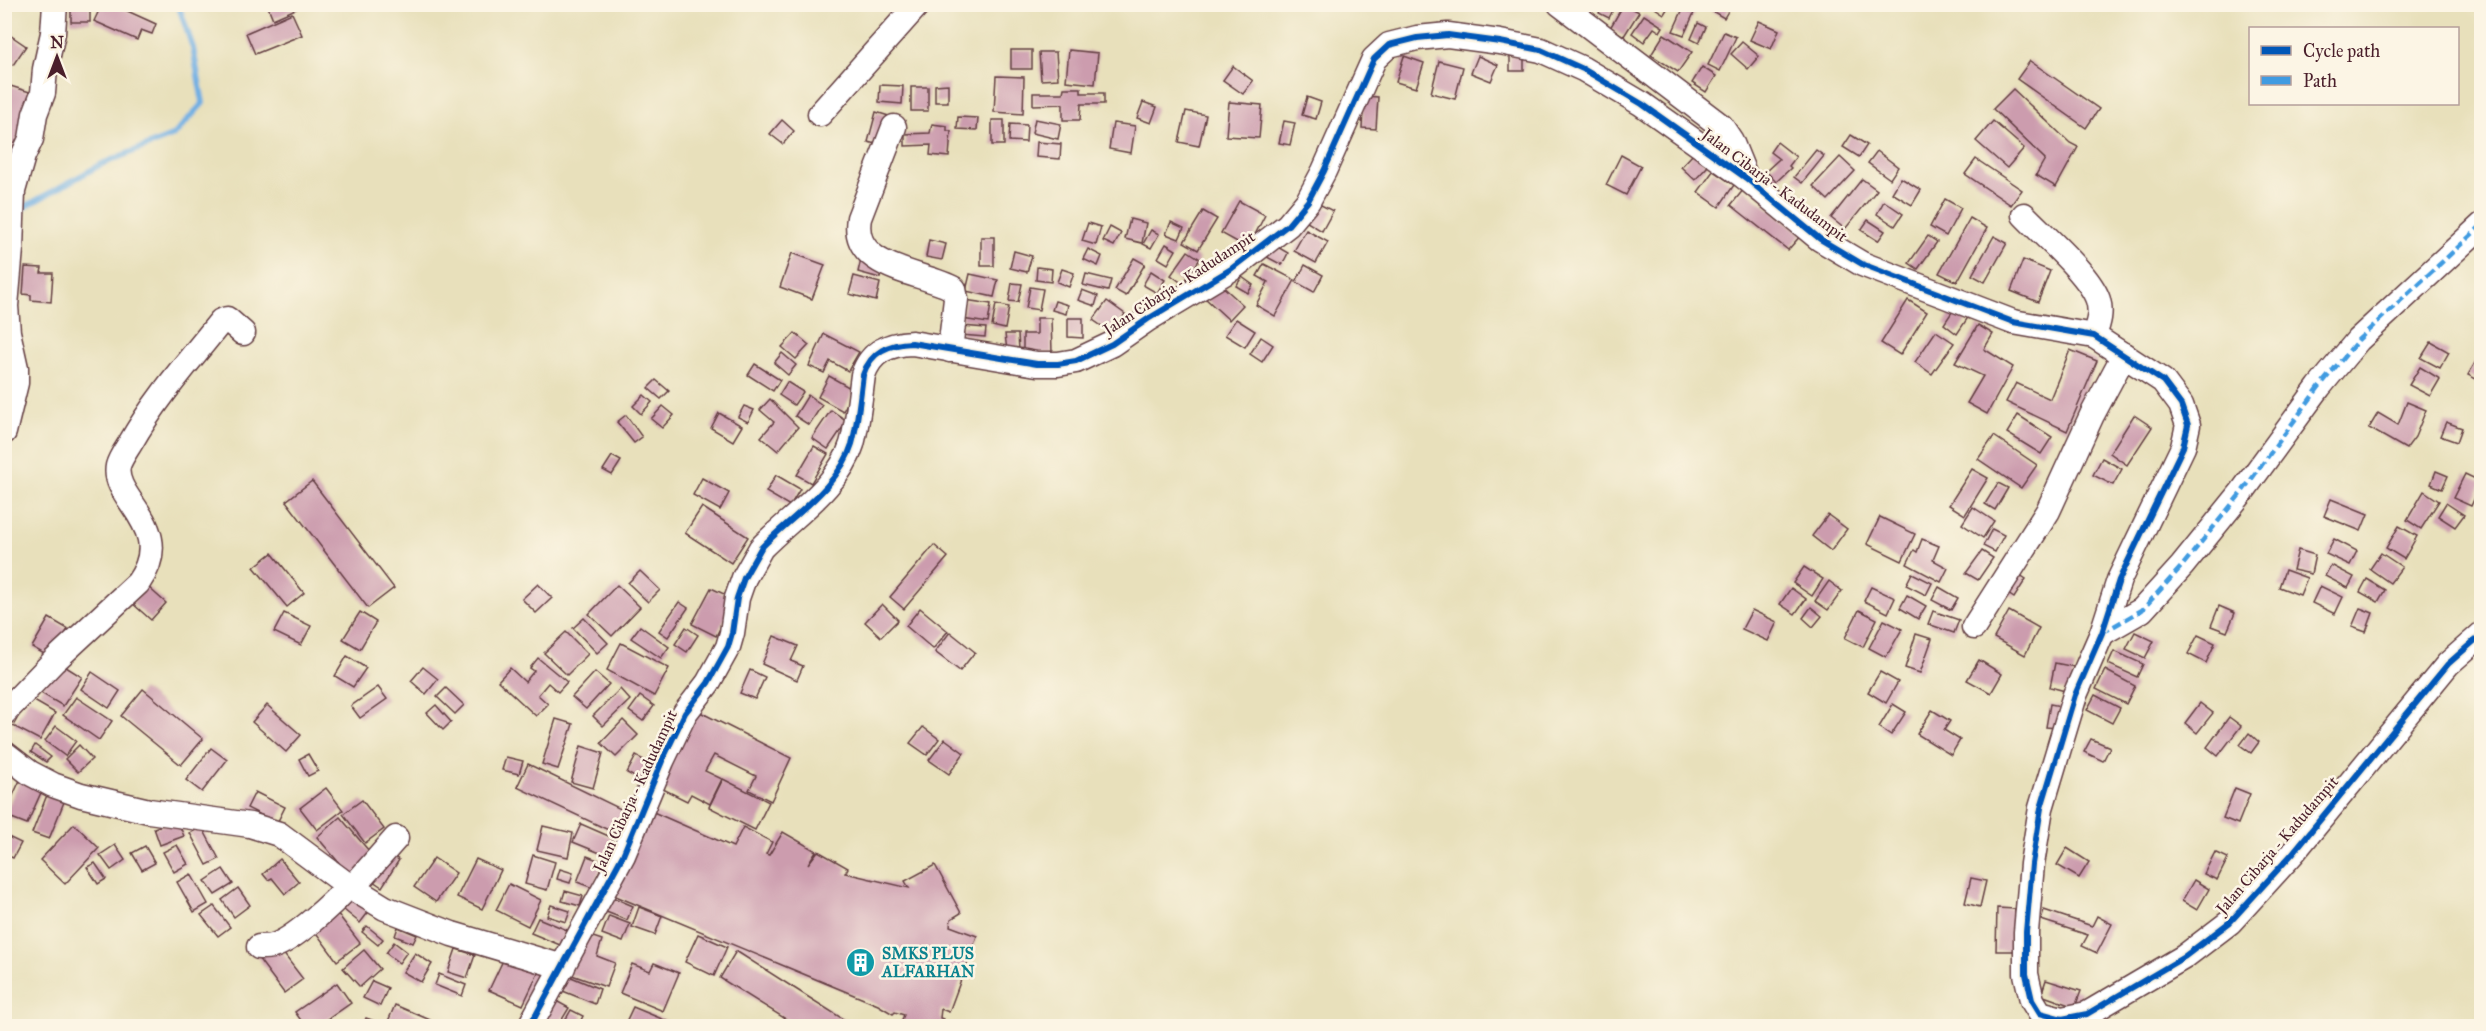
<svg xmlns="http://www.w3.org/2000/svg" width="2486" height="1031" font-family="'IM FELL Great Primer',serif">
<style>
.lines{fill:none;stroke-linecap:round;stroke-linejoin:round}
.stream{stroke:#70afe3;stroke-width:6}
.building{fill:#cc9cae}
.minor-casing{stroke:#623c41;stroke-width:27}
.minor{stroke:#fff;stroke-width:24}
.quiet{stroke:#409be1;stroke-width:4.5;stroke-dasharray:9 4.5;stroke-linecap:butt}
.cycleway-casing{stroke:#fcf5e5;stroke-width:10}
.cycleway{stroke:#0057b8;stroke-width:6}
.labels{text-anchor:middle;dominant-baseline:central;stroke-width:5;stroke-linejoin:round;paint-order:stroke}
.street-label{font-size:16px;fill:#4a1f2b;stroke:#fcf5e5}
.culture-label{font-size:16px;font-weight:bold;fill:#0d838f;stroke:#fcf5e5;text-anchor:start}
</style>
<rect width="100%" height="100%" fill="#fcf5e5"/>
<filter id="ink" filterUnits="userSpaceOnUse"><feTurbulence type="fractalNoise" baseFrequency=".0167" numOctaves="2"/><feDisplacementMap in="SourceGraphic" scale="12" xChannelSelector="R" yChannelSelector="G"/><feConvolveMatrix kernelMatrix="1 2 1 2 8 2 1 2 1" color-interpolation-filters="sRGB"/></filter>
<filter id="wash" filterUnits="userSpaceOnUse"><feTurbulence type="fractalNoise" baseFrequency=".008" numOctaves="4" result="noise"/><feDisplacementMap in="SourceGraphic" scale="24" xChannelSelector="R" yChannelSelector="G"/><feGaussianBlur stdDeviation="1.35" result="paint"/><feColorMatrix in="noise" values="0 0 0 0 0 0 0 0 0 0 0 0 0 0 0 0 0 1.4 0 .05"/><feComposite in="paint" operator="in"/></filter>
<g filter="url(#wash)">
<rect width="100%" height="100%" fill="#e8e0bb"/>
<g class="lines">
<path class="stream" d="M 19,210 L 102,164 L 174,135 L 203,103 L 193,48 L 178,4"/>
</g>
<g id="blocks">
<g class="building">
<rect x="71" y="4" width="19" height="18"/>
<path d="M 102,4 L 112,4 L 156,24 L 152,34 L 141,30 L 137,40 L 94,21 Z"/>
<path d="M 267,4 L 307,4 L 273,19 Z"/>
<path d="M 1603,4 L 1616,4 L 1609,18 L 1599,13 Z"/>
<path d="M 1624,4 L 1639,12 L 1624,36 L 1610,28 Z"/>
<path d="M 1649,4 L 1666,4 L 1669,6 L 1664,14 Z"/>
<path d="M 1700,4 L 1732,4 L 1724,18 Z"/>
<path d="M 1683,9 L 1694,13 L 1684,35 L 1673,31 Z"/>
<path d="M 292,13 L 302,35 L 255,54 L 246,33 Z"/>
<path d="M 1644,15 L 1663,27 L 1660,32 L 1654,28 L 1644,42 L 1632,33 Z"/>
<path d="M 1759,21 L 1779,30 L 1771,49 L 1750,40 Z"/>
<path d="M 1698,23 L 1706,27 L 1699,43 L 1691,39 Z"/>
<path d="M 4,31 L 26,46 L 13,65 L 4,59 Z"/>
<path d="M 1724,32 L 1736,37 L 1720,71 L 1708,65 Z"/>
<path d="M 1664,34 L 1692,52 L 1678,72 L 1651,55 Z"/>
<path d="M 1742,42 L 1759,56 L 1748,69 L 1731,54 Z"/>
<rect x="1011" y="50" width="21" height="19"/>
<path d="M 1069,50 L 1098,53 L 1095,84 L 1066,81 Z"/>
<path d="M 1039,52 L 1056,52 L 1058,79 L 1041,80 Z"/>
<path d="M 1404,56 L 1424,63 L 1416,88 L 1396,82 Z"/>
<path d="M 1478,56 L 1498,65 L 1491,81 L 1471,73 Z"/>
<rect x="1510" y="56" width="14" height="15"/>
<path d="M 1439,61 L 1463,67 L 1455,99 L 1431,93 Z"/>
<path d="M 2030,61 L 2099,109 L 2086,128 L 2017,79 Z"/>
<path d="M 1233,66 L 1253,81 L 1243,94 L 1223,80 Z"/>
<path d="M 1702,67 L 1716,76 L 1706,92 L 1692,83 Z"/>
<path d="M 996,76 L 1024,77 L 1023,114 L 994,112 Z"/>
<path d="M 4,84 L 33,93 L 12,156 L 4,154 Z"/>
<path d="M 948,84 L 948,102 L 935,102 L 935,85 Z"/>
<path d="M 880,85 L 903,86 L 902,104 L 879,102 Z"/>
<rect x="911" y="87" width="17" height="24"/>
<path d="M 1064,88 L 1081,88 L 1081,93 L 1104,93 L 1104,104 L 1081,104 L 1080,120 L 1063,120 L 1063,104 L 1033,105 L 1033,93 L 1063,93 Z"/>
<path d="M 2013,89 L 2070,143 L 2078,147 L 2056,187 L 2036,175 L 2045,159 L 1993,109 Z"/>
<path d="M 1364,96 L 1378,97 L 1376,129 L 1362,128 Z"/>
<path d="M 1307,97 L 1321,102 L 1316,119 L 1302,115 Z"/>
<path d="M 1143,102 L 1157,107 L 1151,123 L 1137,118 Z"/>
<path d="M 1229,102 L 1262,105 L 1259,138 L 1226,136 Z"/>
<path d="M 1186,111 L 1206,115 L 1199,146 L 1179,142 Z"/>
<path d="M 876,112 L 892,117 L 883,146 L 868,142 Z"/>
<path d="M 958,117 L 978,118 L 977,130 L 957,129 Z"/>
<path d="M 1035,119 L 1061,124 L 1058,139 L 1032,133 Z"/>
<path d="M 782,120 L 794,131 L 783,144 L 770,134 Z"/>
<rect x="992" y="120" width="12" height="25"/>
<path d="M 1284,121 L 1295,123 L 1290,145 L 1279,143 Z"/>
<path d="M 1993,121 L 2024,148 L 2007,168 L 1976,141 Z"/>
<path d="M 1113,123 L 1135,126 L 1131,153 L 1109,149 Z"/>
<path d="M 932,124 L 947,126 L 947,131 L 951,131 L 949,157 L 930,155 L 931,145 L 905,146 L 905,134 L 930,133 Z"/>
<path d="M 1010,124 L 1027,125 L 1026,142 L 1009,141 Z"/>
<path d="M 1851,135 L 1867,145 L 1859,157 L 1843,147 Z"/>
<path d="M 1037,142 L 1061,144 L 1060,159 L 1036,157 Z"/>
<path d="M 1777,142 L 1796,157 L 1789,166 L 1791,168 L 1776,182 L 1766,171 L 1779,159 L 1770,152 Z"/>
<path d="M 1816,150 L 1824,156 L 1802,183 L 1794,177 Z"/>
<path d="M 1877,151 L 1898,167 L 1890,179 L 1868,163 Z"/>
<path d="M 1694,153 L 1708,166 L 1695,180 L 1681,167 Z"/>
<path d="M 1621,155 L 1641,166 L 1626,195 L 1606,185 Z"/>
<path d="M 1840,157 L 1855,171 L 1828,200 L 1813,186 Z"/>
<path d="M 1976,159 L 2022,190 L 2011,205 L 1965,174 Z"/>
<path d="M 1713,171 L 1734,185 L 1719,207 L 1698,192 Z"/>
<path d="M 1901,178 L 1921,190 L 1912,205 L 1892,193 Z"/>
<path d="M 1862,179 L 1877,190 L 1845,229 L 1831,218 Z"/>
<path d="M 1744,189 L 1802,234 L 1788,250 L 1731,205 Z"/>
<path d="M 1945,199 L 1961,208 L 1946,236 L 1930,227 Z"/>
<path d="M 1239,201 L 1265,215 L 1248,248 L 1221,233 Z"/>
<path d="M 1884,201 L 1903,214 L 1895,226 L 1877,214 Z"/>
<path d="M 1317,203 L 1333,211 L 1322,231 L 1307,222 Z"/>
<path d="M 1203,211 L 1217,219 L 1198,250 L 1184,242 Z"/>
<path d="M 1970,218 L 1987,228 L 1957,282 L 1939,273 Z"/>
<path d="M 1130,219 L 1146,223 L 1142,243 L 1125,239 Z"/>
<path d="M 1868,220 L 1885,231 L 1878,241 L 1861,230 Z"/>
<path d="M 1171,222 L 1184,228 L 1179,239 L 1166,234 Z"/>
<path d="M 1088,223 L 1101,227 L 1096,245 L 1082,241 Z"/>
<path d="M 1110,227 L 1121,233 L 1114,246 L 1103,241 Z"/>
<path d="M 1151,230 L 1159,234 L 1151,248 L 1143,244 Z"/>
<path d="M 1306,230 L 1328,242 L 1316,263 L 1294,251 Z"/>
<path d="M 1928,236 L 1937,242 L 1918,269 L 1909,263 Z"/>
<path d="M 1994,236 L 2007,243 L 1985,282 L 1972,275 Z"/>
<rect x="981" y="237" width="13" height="29"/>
<path d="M 929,240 L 946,244 L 942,260 L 926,257 Z"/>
<path d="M 1166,244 L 1176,250 L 1168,264 L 1158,258 Z"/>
<path d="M 1274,245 L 1288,253 L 1282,265 L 1267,257 Z"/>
<path d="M 1088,249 L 1102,256 L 1098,266 L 1083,259 Z"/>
<path d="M 1014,251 L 1032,256 L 1027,272 L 1010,268 Z"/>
<path d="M 1188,251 L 1200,259 L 1183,284 L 1171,275 Z"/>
<path d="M 792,253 L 825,265 L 812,299 L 780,287 Z"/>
<path d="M 1134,258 L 1145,264 L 1126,296 L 1115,290 Z"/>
<path d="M 861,259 L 883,265 L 880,278 L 858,272 Z"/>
<path d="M 2023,260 L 2050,271 L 2038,302 L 2011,291 Z"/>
<path d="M 1264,264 L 1295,280 L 1275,316 L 1256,305 L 1268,282 L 1257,276 Z"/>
<path d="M 1305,265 L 1323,275 L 1314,292 L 1296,282 Z"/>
<path d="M 25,267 L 42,268 L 41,273 L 53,273 L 51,302 L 31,300 L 31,295 L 23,294 Z"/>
<path d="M 1037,267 L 1052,269 L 1051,282 L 1036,280 Z"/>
<path d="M 1062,269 L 1074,273 L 1069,287 L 1057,282 Z"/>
<path d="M 1151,271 L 1165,280 L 1157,293 L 1143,285 Z"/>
<path d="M 970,274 L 998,280 L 994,297 L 966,291 Z"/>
<path d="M 1086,274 L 1111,280 L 1108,291 L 1083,285 Z"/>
<path d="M 854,276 L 880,283 L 876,301 L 849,294 Z"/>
<path d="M 1242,277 L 1253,285 L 1248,293 L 1236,286 Z"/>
<path d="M 1012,283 L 1022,284 L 1018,302 L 1009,301 Z"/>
<path d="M 1219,283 L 1243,305 L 1229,320 L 1205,298 Z"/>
<path d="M 1030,287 L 1043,289 L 1039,310 L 1026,308 Z"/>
<path d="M 1082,290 L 1098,296 L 1095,306 L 1078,300 Z"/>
<path d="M 965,300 L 991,304 L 988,323 L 962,319 Z"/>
<path d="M 1908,300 L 1927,312 L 1900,355 L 1881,343 Z"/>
<path d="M 1055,301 L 1068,305 L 1066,314 L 1052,310 Z"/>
<path d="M 1107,301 L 1125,314 L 1112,333 L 1093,320 Z"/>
<path d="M 996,304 L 1009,307 L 1005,329 L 992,326 Z"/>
<path d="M 1956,306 L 1969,316 L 1957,334 L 1944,324 Z"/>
<path d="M 1037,318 L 1051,318 L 1052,353 L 1023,353 L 1023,334 L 1037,334 Z"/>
<path d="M 1068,318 L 1083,318 L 1083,338 L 1068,337 Z"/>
<path d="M 1236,319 L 1255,331 L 1245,347 L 1225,335 Z"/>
<path d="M 1978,325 L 1993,334 L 1984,349 L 2013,367 L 1987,414 L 1967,403 L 1983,376 L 1955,363 Z"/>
<path d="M 962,326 L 986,328 L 985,337 L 961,335 Z"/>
<path d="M 1936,331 L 1954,343 L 1932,374 L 1915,362 Z"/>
<path d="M 795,333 L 809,345 L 796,359 L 782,347 Z"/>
<path d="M 824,334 L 859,352 L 848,371 L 830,361 L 824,373 L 809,366 Z"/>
<path d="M 1005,334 L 1018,334 L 1019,350 L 1007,351 Z"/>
<path d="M 1261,337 L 1273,345 L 1262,362 L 1250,354 Z"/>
<path d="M 2431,342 L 2449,352 L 2440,368 L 2421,358 Z"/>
<path d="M 2070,350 L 2097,361 L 2067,431 L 2006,402 L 2016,383 L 2050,399 Z"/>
<path d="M 2482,351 L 2482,382 L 2468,375 Z"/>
<path d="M 782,353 L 796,365 L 788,375 L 774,363 Z"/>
<path d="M 755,364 L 780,380 L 773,391 L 748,375 Z"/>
<path d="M 2420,367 L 2440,379 L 2430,396 L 2409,385 Z"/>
<path d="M 829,376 L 854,390 L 843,411 L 818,397 Z"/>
<path d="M 656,380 L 669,391 L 661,399 L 648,388 Z"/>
<path d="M 787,382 L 803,392 L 794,405 L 779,395 Z"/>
<path d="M 644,395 L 652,402 L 641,414 L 633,406 Z"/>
<path d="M 808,395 L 822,405 L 809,425 L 795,416 Z"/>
<path d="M 770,399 L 798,427 L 778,451 L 761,437 L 774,422 L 760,410 Z"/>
<path d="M 2407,402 L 2426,410 L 2415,437 L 2406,449 L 2369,428 L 2378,413 L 2398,425 Z"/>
<path d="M 663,406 L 674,415 L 662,428 L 651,419 Z"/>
<path d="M 744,406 L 754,410 L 748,422 L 738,417 Z"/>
<path d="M 831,410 L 847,421 L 828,449 L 812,438 Z"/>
<path d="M 719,413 L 742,426 L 733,441 L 711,428 Z"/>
<path d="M 626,415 L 642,437 L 634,443 L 617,422 Z"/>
<path d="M 2018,415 L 2052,437 L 2041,454 L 2007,433 Z"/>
<path d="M 2134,415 L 2152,427 L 2127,465 L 2110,453 Z"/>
<path d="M 2446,422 L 2462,428 L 2457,442 L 2440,436 Z"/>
<path d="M 1994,436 L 2037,465 L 2021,488 L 1978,459 Z"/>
<path d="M 814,446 L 828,454 L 811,483 L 797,475 Z"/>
<path d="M 612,456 L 621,461 L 612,475 L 603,470 Z"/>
<path d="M 2102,458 L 2122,469 L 2113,485 L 2093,475 Z"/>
<path d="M 1972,469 L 1988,478 L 1965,515 L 1949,505 Z"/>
<path d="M 2436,471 L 2448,476 L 2442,489 L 2431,484 Z"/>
<path d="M 2465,474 L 2482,482 L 2471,506 L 2453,498 Z"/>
<path d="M 776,475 L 800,489 L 790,506 L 766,492 Z"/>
<path d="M 702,478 L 729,493 L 720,510 L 693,495 Z"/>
<path d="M 312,481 L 394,588 L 368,608 L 286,501 Z"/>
<path d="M 1998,483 L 2008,488 L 1995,510 L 1985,504 Z"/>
<path d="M 2424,491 L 2439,501 L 2421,529 L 2407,520 Z"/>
<path d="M 2331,499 L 2368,514 L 2361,531 L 2324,516 Z"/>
<path d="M 2446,503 L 2464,515 L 2455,527 L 2438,516 Z"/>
<path d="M 702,507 L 748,537 L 731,563 L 685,533 Z"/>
<path d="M 1973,507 L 1994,521 L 1983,538 L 1962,524 Z"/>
<path d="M 1828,515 L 1847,529 L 1831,551 L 1812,536 Z"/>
<path d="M 1880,517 L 1915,534 L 1902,561 L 1867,544 Z"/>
<path d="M 2399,526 L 2417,536 L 2404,559 L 2386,548 Z"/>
<path d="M 1992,529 L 2004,535 L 1995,552 L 1983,546 Z"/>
<path d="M 1922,539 L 1939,546 L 1933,560 L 1948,568 L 1941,582 L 1907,564 L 1914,550 L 1917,552 Z"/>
<path d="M 2334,539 L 2357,551 L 2350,565 L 2326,554 Z"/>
<path d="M 934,545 L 948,557 L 904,609 L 890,597 Z"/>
<path d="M 2298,550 L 2315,555 L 2311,574 L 2293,570 Z"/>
<path d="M 1982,551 L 1993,558 L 1978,580 L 1966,573 Z"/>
<path d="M 272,553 L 304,593 L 287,607 L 254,567 Z"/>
<path d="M 2381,553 L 2402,567 L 2390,583 L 2370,569 Z"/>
<path d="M 2331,565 L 2354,577 L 2348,588 L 2325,576 Z"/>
<path d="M 1804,567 L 1823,579 L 1812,596 L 1793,583 Z"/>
<path d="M 2008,567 L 2026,579 L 2014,598 L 1995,585 Z"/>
<path d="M 2285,570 L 2307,578 L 2300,595 L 2279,587 Z"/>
<path d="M 640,571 L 660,590 L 648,602 L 628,583 Z"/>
<path d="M 1912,573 L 1932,583 L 1926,595 L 1906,585 Z"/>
<path d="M 2367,579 L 2385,590 L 2378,602 L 2360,592 Z"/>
<path d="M 1829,581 L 1842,591 L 1828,610 L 1815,601 Z"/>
<path d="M 538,584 L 552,598 L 536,613 L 522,599 Z"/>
<path d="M 617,585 L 640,607 L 612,636 L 589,614 Z"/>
<path d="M 147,586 L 166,603 L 151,620 L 132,603 Z"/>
<path d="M 2320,586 L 2343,597 L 2335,614 L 2312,603 Z"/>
<path d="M 1871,587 L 1895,598 L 1888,613 L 1864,601 Z"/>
<path d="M 1939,587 L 1958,598 L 1951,610 L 1932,600 Z"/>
<path d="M 711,588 L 735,599 L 716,636 L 692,624 Z"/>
<path d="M 1791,588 L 1806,599 L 1795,614 L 1780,604 Z"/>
<path d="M 1907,595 L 1926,606 L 1918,619 L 1900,608 Z"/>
<path d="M 679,602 L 688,608 L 668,637 L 659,631 Z"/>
<path d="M 882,604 L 898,620 L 881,637 L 865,622 Z"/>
<path d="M 2219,606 L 2235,613 L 2227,632 L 2211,626 Z"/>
<path d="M 1811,607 L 1822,616 L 1813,627 L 1803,618 Z"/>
<path d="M 920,608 L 948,631 L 933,649 L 906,626 Z"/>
<path d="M 2360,608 L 2373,613 L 2366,632 L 2352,627 Z"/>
<path d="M 1752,610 L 1777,622 L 1768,641 L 1742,629 Z"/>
<path d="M 1859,610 L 1877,619 L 1863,647 L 1845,638 Z"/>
<path d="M 1933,611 L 1959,620 L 1954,633 L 1928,624 Z"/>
<path d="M 2009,611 L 2039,628 L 2025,655 L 1994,638 Z"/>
<path d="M 360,612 L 376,622 L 360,649 L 343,639 Z"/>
<path d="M 284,613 L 311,626 L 301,645 L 274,632 Z"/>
<path d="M 49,618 L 68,629 L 51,658 L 32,647 Z"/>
<path d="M 584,618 L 608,643 L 597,653 L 573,628 Z"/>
<path d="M 1884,620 L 1902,629 L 1886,657 L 1869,648 Z"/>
<path d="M 640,626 L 669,647 L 661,658 L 631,638 Z"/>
<path d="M 686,627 L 698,635 L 687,652 L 675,644 Z"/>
<path d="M 566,632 L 588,654 L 567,675 L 544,653 Z"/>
<path d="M 950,632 L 975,652 L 960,671 L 935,652 Z"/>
<path d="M 2135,632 L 2154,641 L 2145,658 L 2126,649 Z"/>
<path d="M 1916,634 L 1932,639 L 1920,673 L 1905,668 Z"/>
<path d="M 2198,635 L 2215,643 L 2206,663 L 2188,654 Z"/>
<path d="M 774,636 L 798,646 L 791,661 L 803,666 L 797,680 L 762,664 Z"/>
<path d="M 621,643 L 669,668 L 654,696 L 607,670 Z"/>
<path d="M 2114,651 L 2143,664 L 2137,677 L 2108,664 Z"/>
<path d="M 347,656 L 366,668 L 353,687 L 335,676 Z"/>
<path d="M 538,658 L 567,682 L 558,692 L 548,683 L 538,695 L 548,704 L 536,716 L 498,681 L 510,668 L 525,682 L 534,671 L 530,668 Z"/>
<path d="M 1979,660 L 2002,674 L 1991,693 L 1967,680 Z"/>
<path d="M 58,662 L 82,677 L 63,706 L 39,692 Z"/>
<path d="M 2055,663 L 2075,667 L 2069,692 L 2050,687 Z"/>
<path d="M 423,667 L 438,679 L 426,694 L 411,681 Z"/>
<path d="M 750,670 L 765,677 L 755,699 L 740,693 Z"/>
<path d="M 2105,670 L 2135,686 L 2126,704 L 2096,689 Z"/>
<path d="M 92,672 L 120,691 L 109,708 L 81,689 Z"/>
<path d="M 595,672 L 609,684 L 586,709 L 572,697 Z"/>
<path d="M 1880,672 L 1898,682 L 1886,703 L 1868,692 Z"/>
<path d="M 378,687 L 387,699 L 360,718 L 351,706 Z"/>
<path d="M 446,688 L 464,705 L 455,714 L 437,697 Z"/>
<path d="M 143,689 L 203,739 L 181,765 L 121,716 Z"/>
<path d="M 620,689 L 630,700 L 603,726 L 593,716 Z"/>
<path d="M 2095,695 L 2120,708 L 2112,723 L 2087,710 Z"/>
<path d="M 640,696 L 654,706 L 643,721 L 629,711 Z"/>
<path d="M 76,697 L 112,721 L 99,740 L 63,715 Z"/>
<path d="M 29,698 L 55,713 L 40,740 L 13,726 Z"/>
<path d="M 2200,703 L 2213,713 L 2197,733 L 2185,723 Z"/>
<path d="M 1893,704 L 1906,712 L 1891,735 L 1879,727 Z"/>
<path d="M 2050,704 L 2061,706 L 2057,728 L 2046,727 Z"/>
<path d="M 267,705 L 301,735 L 286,752 L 252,722 Z"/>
<path d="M 436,705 L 451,722 L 443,730 L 427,713 Z"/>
<path d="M 696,710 L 791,758 L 771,801 L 749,790 L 756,776 L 714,755 L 705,771 L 722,779 L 710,804 L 691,794 L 687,801 L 657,786 Z"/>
<path d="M 1932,710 L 1950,721 L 1944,730 L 1960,740 L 1951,755 L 1917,734 Z"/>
<path d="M 2229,717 L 2241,726 L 2218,756 L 2207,747 Z"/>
<path d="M 556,719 L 573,724 L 558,769 L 542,764 Z"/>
<path d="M 623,720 L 638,735 L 616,757 L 601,743 Z"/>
<path d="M 56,726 L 76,741 L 65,756 L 45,741 Z"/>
<path d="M 923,727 L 939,739 L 927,755 L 910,743 Z"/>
<path d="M 2249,733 L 2259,742 L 2251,753 L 2240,745 Z"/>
<path d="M 945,739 L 964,753 L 949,774 L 929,760 Z"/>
<path d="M 2091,739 L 2110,747 L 2103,761 L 2084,752 Z"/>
<path d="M 35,745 L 51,757 L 46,762 L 31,752 Z"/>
<path d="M 79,745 L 92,759 L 78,772 L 65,759 Z"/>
<path d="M 581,746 L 603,753 L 593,788 L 571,782 Z"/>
<path d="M 211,748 L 227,760 L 202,792 L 186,780 Z"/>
<path d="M 308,754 L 318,771 L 308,776 L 299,759 Z"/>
<path d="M 636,756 L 653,765 L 644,782 L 627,773 Z"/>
<path d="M 506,757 L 523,761 L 519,774 L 502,770 Z"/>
<path d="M 528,764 L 629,813 L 619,835 L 517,787 Z"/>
<path d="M 21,778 L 43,788 L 27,824 L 4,815 Z"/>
<path d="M 723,779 L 769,802 L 755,830 L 709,807 Z"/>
<path d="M 326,788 L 343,810 L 317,830 L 300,808 Z"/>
<path d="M 2235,788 L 2250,794 L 2238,824 L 2223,818 Z"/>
<path d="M 255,792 L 285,807 L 277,823 L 247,808 Z"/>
<path d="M 47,795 L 64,802 L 49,839 L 32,833 Z"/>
<path d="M 362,800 L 384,829 L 365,843 L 343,814 Z"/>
<path d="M 651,811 L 733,847 L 743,827 L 772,842 L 766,854 L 769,855 L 783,832 L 816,851 L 808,864 L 818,851 L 848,868 L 845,873 L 909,888 L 905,881 L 935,865 L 961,913 L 951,919 L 950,926 L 977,936 L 949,1012 L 941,1009 L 940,1018 L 943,1019 L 940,1026 L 905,1026 L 900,1024 L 904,1015 L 895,1012 L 893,1014 L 878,1005 L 611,894 Z"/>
<path d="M 340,817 L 375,858 L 352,878 L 317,837 Z"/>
<path d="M 177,820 L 184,836 L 160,845 L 154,828 Z"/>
<path d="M 74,824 L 99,848 L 65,884 L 40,860 Z"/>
<path d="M 581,824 L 613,838 L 605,855 L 573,842 Z"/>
<path d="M 543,826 L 573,833 L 568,857 L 537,850 Z"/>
<path d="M 202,827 L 219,859 L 207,865 L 190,833 Z"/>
<path d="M 4,835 L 21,843 L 13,858 L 4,854 Z"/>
<path d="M 115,845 L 125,860 L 111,870 L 100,855 Z"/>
<path d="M 177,845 L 188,864 L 174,872 L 163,852 Z"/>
<path d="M 145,846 L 155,863 L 142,870 L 132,853 Z"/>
<path d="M 2067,848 L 2089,862 L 2079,878 L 2057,865 Z"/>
<path d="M 382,849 L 399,860 L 382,887 L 364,875 Z"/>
<path d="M 2215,852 L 2228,858 L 2217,880 L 2204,874 Z"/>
<path d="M 533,855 L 555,862 L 547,890 L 525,884 Z"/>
<path d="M 587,856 L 603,862 L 593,888 L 577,882 Z"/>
<path d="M 434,858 L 456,873 L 436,902 L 414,887 Z"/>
<path d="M 280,859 L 299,882 L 285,894 L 272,878 L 268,880 L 263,874 Z"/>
<path d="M 476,859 L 501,870 L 482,909 L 457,897 Z"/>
<path d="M 95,863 L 106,879 L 98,884 L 87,867 Z"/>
<path d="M 223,869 L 233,884 L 215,895 L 205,881 Z"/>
<path d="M 560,869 L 573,873 L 570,883 L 557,879 Z"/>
<path d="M 191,874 L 208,904 L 194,912 L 177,882 Z"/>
<path d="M 1971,878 L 1986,881 L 1980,907 L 1965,903 Z"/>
<path d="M 2194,880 L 2209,889 L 2197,910 L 2182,901 Z"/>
<path d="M 509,884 L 541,900 L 528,926 L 496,910 Z"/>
<path d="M 238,888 L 250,905 L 234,917 L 222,900 Z"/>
<path d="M 565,891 L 583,896 L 580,906 L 562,901 Z"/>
<path d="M 607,895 L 633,906 L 627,920 L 601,910 Z"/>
<path d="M 354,897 L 370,910 L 360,923 L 344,910 Z"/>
<path d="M 551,905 L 570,911 L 566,922 L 547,916 Z"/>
<path d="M 214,906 L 230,927 L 218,936 L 201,915 Z"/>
<path d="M 639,907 L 662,916 L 655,935 L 632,927 Z"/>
<path d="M 1997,908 L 2015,909 L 2014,951 L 1996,951 Z"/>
<path d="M 334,909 L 360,943 L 337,961 L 311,926 Z"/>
<path d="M 2044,910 L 2092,926 L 2097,916 L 2112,924 L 2097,953 L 2082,946 L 2088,935 L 2041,920 Z"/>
<path d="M 609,916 L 630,924 L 623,942 L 602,934 Z"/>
<path d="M 538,918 L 567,930 L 560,945 L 531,933 Z"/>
<path d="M 367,926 L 383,939 L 378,945 L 362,932 Z"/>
<path d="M 398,927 L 417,935 L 413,943 L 395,936 Z"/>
<path d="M 584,934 L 602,940 L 597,956 L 615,963 L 606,987 L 569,974 Z"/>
<path d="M 698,934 L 727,947 L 714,976 L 685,962 Z"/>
<path d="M 273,940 L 303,979 L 284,993 L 255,954 Z"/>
<path d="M 394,942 L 407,952 L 399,963 L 386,953 Z"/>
<path d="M 456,949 L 475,955 L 467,978 L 448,972 Z"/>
<path d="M 364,950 L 380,969 L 360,987 L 343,968 Z"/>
<path d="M 736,951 L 794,988 L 854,1026 L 797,1026 L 720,978 Z"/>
<path d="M 415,953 L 432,964 L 421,982 L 403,972 Z"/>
<path d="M 506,954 L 540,969 L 523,1005 L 489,990 Z"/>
<path d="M 654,963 L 679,973 L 663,1011 L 620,993 L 632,964 L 650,971 Z"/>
<path d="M 439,974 L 466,985 L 462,996 L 435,985 Z"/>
<path d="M 564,974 L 600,989 L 595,1004 L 558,989 Z"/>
<path d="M 2046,980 L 2081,991 L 2075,1007 L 2041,995 Z"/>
<path d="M 372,981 L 388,988 L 380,1006 L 363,998 Z"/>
<path d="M 337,983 L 351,1003 L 318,1026 L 305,1026 L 295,1012 Z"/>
<path d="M 549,997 L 569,1008 L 558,1026 L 551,1026 L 537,1019 Z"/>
<path d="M 395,1005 L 430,1020 L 427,1026 L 386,1026 Z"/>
<path d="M 633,1007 L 674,1024 L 673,1026 L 624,1026 Z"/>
<path d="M 571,1010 L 583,1016 L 578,1026 L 562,1026 Z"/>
<path d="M 366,1018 L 380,1023 L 379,1026 L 363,1026 Z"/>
</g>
</g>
</g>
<g filter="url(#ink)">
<use href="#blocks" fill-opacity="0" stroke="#623c41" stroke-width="1.5"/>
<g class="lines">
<defs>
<g id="minor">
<path d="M 1560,4 L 1721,126 L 1731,141 L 1746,178"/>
<path d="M 820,114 L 918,4"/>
<path d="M 894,127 L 859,218 C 850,270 922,271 954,289 L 956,299 L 950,350"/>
<path d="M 2024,215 C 2043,235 2090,275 2098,300 C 2102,313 2098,324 2094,336"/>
<path d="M 4,432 L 16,383 L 16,368 L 8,332 L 6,306 L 11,249 L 13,191 L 23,156 L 31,139 L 35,114 L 43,93 L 45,69 L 53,33 L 55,4"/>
<path d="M 1974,627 L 2048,511 L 2092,415 L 2124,355"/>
<path d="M 2102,633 L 2142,610 L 2182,566 L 2242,492 L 2319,387 L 2358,340 L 2482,225"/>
<path d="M 4,713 L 54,661 L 138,583 C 178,527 111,500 118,466 C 120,458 127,449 131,442 C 156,398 190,360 221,321 L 227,319 L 243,333"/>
<path d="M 4,753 L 30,773 L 53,785 L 81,795 L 149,811 L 250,825 L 279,834 L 349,886 L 385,908 L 452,934 L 563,967"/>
<path d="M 352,888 L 396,838"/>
<path d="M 259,947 C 263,947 269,947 273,946 C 294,940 334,902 349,886"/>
<path d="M 530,1026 L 623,855 L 662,761 L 685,713 L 708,683 L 728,647 L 732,633 L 737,598 L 744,578 L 761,548 C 791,517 839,487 852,444 C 858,422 860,397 863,375 C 871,351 889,344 912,343 L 1037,364 L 1058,364 L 1076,361 L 1112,344 L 1148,319 L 1231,269 L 1288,225 L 1308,201 L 1324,171 L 1374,59 L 1389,45 L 1417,38 L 1448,35 L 1500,42 L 1541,50 L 1583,69 L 1642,104 L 1746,178 L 1820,239 L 1862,264 L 2013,322 L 2094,336 L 2163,381 L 2181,405 L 2188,425 L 2183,447 L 2119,580 L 2102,633 L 2075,695 L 2041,808 L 2032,864 L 2026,932 L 2026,974 L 2032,1000 L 2040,1013 L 2062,1019 L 2087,1014 L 2184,957 L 2230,922 L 2292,854 L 2448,664 L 2482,634"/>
</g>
</defs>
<use href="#minor" class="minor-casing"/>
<use href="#minor" class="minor"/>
<path class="quiet" d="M 2102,633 L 2142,610 L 2182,566 L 2242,492 L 2319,387 L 2358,340 L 2482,225"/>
<defs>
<path id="cycleway" d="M 530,1026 L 623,855 L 662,761 L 685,713 L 708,683 L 728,647 L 732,633 L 737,598 L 744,578 L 761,548 C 791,517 839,487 852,444 C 858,422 860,397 863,375 C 871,351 889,344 912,343 L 1037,364 L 1058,364 L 1076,361 L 1112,344 L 1148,319 L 1231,269 L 1288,225 L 1308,201 L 1324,171 L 1374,59 L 1389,45 L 1417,38 L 1448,35 L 1500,42 L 1541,50 L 1583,69 L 1642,104 L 1746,178 L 1820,239 L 1862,264 L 2013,322 L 2094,336 L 2163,381 L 2181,405 L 2188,425 L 2183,447 L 2119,580 L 2102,633 L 2075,695 L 2041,808 L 2032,864 L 2026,932 L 2026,974 L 2032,1000 L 2040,1013 L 2062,1019 L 2087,1014 L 2184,957 L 2230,922 L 2292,854 L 2448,664 L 2482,634"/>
</defs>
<use href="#cycleway" class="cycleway-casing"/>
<use href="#cycleway" class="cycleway"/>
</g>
</g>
<defs>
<symbol id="building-disc" viewBox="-11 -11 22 22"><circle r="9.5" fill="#0f9aa8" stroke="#fcf5e5"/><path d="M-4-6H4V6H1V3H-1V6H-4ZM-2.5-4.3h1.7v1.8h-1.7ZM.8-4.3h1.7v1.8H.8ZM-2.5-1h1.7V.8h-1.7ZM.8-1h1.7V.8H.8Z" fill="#fff"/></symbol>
</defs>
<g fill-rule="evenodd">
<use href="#building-disc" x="844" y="946" width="33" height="33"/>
</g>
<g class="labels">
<g class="street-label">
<text transform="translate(1775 185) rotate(37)">Jalan Cibarja - Kadudampit</text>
<text transform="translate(1179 283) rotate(-33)">Jalan Cibarja - Kadudampit</text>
<text transform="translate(635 791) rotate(-65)">Jalan Cibarja - Kadudampit</text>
<text transform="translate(2277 845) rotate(-49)">Jalan Cibarja - Kadudampit</text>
</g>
<g class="culture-label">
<text x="882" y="953">SMKS PLUS<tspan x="882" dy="18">ALFARHAN</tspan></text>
</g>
</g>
<rect width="2486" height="1031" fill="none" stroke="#fcf5e5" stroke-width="24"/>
<rect x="2249" y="27" width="210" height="78" fill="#fcf5e5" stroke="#b59f9b" stroke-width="1.5"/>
<rect x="2261" y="46" width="30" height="9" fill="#0057b8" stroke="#b59f9b" stroke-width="1.5"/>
<text x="2303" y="57" font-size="18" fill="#4a1f2b">Cycle path</text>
<rect x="2261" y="76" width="30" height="9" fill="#409be1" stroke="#b59f9b" stroke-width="1.5"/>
<text x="2303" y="87" font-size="18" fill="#4a1f2b">Path</text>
<g transform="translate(57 57)" stroke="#fcf5e5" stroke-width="4.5" paint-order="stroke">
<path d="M0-4.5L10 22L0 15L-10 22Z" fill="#4a1f2b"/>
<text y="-9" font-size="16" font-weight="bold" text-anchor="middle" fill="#4a1f2b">N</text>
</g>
</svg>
